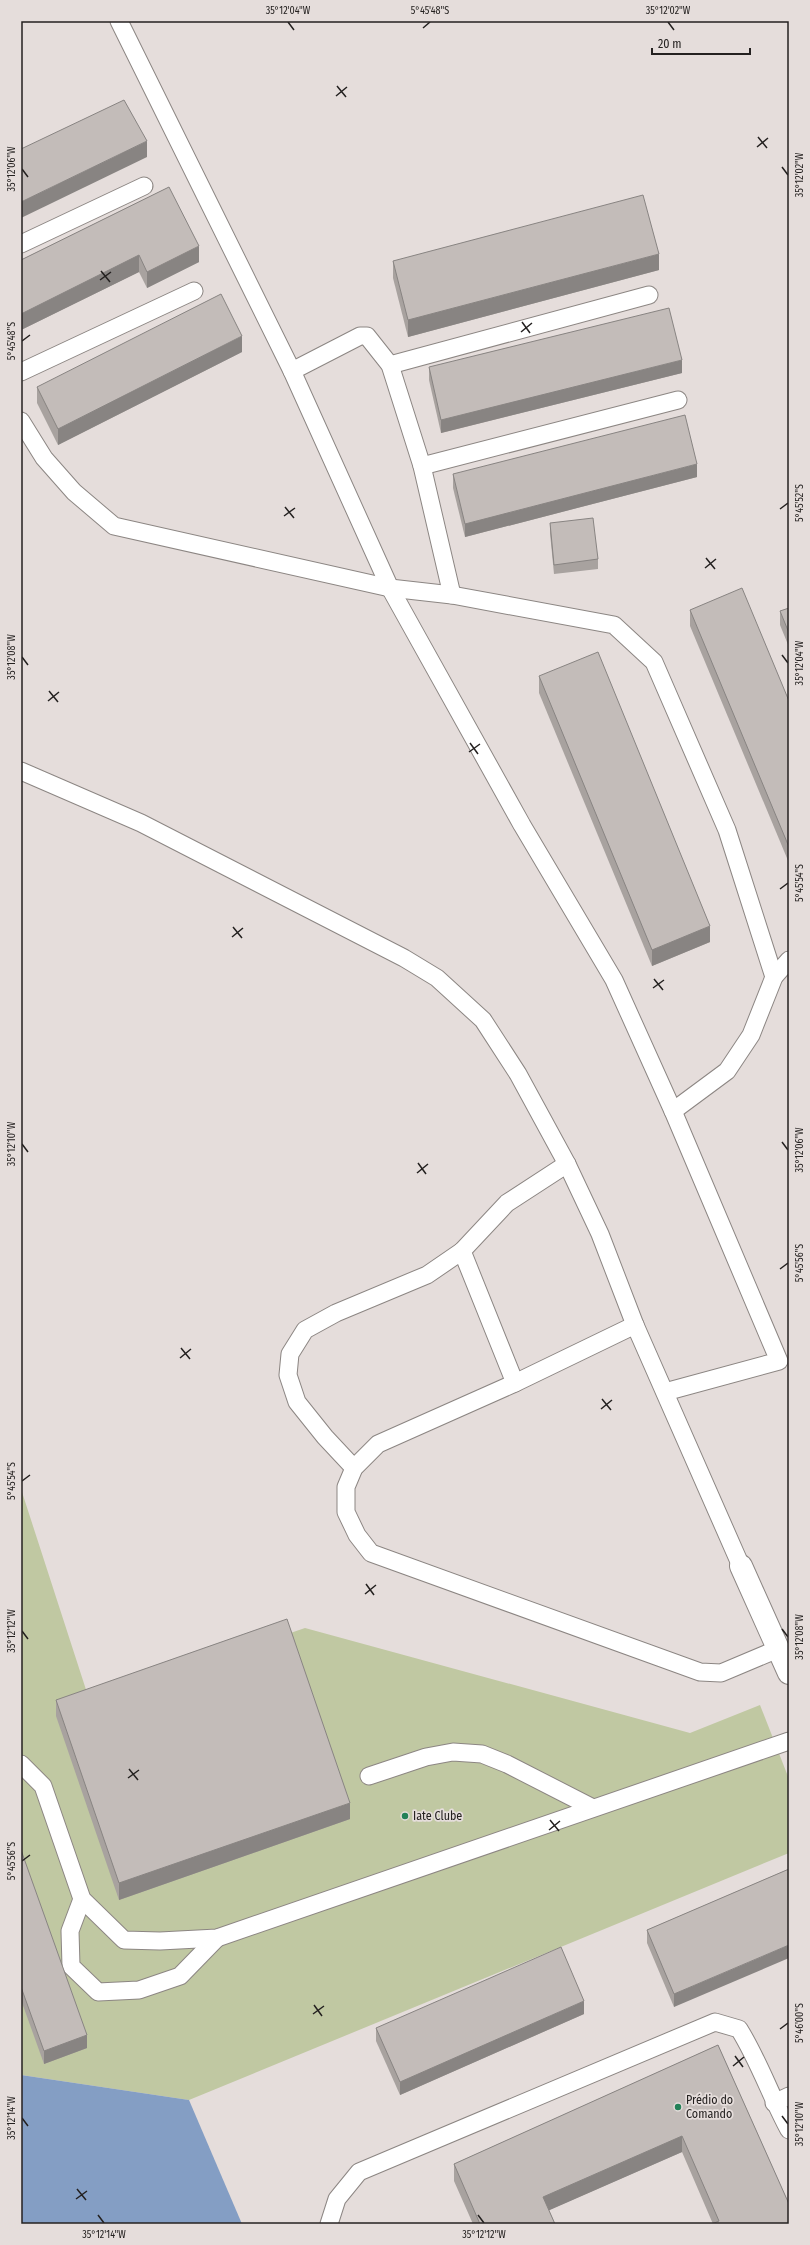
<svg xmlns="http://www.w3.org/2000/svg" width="810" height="2245" font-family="'Fira Sans Condensed',sans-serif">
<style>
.park{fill:#c0c8a2}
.water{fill:#849ec4}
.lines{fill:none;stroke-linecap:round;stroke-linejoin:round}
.service-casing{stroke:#8c8683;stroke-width:19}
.minor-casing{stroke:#8c8683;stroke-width:24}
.service{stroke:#fff;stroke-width:17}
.minor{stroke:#fff;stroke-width:22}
.wall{fill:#a8a29f}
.shaded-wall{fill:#888482}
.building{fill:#c3bcb9;stroke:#888482}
.ticks{fill:none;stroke:#242120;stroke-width:1.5}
.poi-dot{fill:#238158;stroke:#e5dddb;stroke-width:1.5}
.labels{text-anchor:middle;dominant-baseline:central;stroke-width:3.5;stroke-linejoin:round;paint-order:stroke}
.poi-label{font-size:12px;fill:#242120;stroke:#e5dddb;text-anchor:start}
.neatline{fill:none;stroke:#242120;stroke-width:1.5}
.ticks-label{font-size:10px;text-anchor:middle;fill:#242120}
</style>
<rect width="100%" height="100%" fill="#e5dddb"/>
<path class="park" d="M 21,1489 L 90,1702 L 305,1628 L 690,1733 L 760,1705 L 789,1779 L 789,1853 L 189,2100 L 21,2075 Z"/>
<path class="water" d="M 21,2075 L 189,2100 L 242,2224 L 21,2224 Z"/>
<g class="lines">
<defs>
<g id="service">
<path d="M 119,21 L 292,371 L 390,588 L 522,825 L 614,980 L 673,1111 L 779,1361 L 665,1392"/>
<path d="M 21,244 L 144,186"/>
<path d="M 390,365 L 649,295"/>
<path d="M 292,371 L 360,336 L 367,336 L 390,365 L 422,466 L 452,595"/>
<path d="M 21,372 L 194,291"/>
<path d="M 21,421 L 44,458 L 74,492 L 114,526 L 390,588 L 452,595 L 614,625 L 654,662 L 727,830 L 774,977"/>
<path d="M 422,466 L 678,400"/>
<path d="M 21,771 L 141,823 L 404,958 L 437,978 L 483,1020 L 518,1074 L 567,1164 L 600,1234 L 635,1325 L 741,1566"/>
<path d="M 673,1111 L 727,1071 L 751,1035 L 774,977 L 789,960"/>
<path d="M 462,1251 L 515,1383"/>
<path d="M 635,1325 L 515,1383 L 378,1444 L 354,1468 L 346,1487 L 346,1512 L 357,1535 L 371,1553 L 700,1672 L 721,1673 L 778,1649"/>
<path d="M 354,1468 L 325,1437 L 297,1402 L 288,1375 L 290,1354 L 305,1330 L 336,1313 L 427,1275 L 462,1251 L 507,1203 L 567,1164"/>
<path d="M 21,1764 L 43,1786 L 82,1899 L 124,1940 L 160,1941 L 217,1938 L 789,1741"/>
<path d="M 369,1776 L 426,1757 L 453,1752 L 482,1754 L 507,1764 L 593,1808"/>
<path d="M 82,1899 L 70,1931 L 71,1966 L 98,1992 L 139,1990 L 180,1976 L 217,1938"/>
<path d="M 774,2103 L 789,2096"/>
<path d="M 329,2224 L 337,2199 L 359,2172 L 715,2022 L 739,2029 C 759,2061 771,2097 789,2130"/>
</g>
<path id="minor" d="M 741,1566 L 789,1673"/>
</defs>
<use href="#service" class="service-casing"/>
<use href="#minor" class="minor-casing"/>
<use href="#service" class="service"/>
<use href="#minor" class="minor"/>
</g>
<g class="wall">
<path d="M 169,187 L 199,262 L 147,288 L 139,272 L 21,330 L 21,260 Z"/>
<path d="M 393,261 L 659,270 L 408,337 L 393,278 Z"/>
<path d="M 242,352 L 58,445 L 37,403 L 37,387 Z"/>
<path d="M 429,367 L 682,373 L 441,433 L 429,380 Z"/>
<path d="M 453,474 L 697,477 L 465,537 L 453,488 Z"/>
<path d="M 550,523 L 598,559 L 598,569 L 554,574 L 550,533 Z"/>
<path d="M 789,608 L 789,647 L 780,625 L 780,611 Z"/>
<path d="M 690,610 L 789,701 L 789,863 L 690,626 Z"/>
<path d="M 539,676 L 710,942 L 652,966 L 539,693 Z"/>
<path d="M 56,1700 L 350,1819 L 119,1900 L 56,1716 Z"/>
<path d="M 21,1850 L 87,2048 L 44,2064 L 21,2000 Z"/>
<path d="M 789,1869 L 674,2007 L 647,1943 L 647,1930 Z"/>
<path d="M 584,2014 L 400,2095 L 376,2041 L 376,2028 Z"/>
<path d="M 718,2045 L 789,2204 L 713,2224 L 682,2152 L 549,2210 L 555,2224 L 473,2224 L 454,2181 L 454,2164 Z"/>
</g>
<g class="shaded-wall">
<path d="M 147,141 L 147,157 L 21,218 L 21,202 Z"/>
<path d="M 199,246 L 199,262 L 147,288 L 147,272 Z"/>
<path d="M 659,254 L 659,270 L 408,337 L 408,320 Z"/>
<path d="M 139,255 L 139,272 L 21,330 L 21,314 Z"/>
<path d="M 242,336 L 242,352 L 58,445 L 58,429 Z"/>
<path d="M 682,360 L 682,373 L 441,433 L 441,420 Z"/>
<path d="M 697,464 L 697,477 L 465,537 L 465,524 Z"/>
<path d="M 710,926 L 710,942 L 652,966 L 652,950 Z"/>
<path d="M 350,1803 L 350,1819 L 119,1900 L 119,1883 Z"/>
<path d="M 789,1945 L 789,1958 L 674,2007 L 674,1994 Z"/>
<path d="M 584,2001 L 584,2014 L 400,2095 L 400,2082 Z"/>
<path d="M 87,2035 L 87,2048 L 44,2064 L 44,2051 Z"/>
<path d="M 682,2136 L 682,2152 L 543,2213 L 543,2197 Z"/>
</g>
<g class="building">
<path d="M 124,100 L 147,141 L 21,202 L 21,149 Z"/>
<path d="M 169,187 L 199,246 L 147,272 L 139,255 L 21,314 L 21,260 Z"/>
<path d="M 643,195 L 659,254 L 408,320 L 393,261 Z"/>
<path d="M 221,294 L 242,336 L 58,429 L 37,387 Z"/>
<path d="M 669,308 L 682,360 L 441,420 L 429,367 Z"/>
<path d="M 685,415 L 697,464 L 465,524 L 453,474 Z"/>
<path d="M 593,518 L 598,559 L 554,565 L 550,523 Z"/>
<path d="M 742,588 L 789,701 L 789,847 L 690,610 Z"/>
<path d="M 789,608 L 789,633 L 780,611 Z"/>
<path d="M 598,652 L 710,926 L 652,950 L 539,676 Z"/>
<path d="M 287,1619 L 350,1803 L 119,1883 L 56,1700 Z"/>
<path d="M 21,1850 L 87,2035 L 44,2051 L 21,1987 Z"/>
<path d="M 789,1869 L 789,1945 L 674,1994 L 647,1930 Z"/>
<path d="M 561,1947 L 584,2001 L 400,2082 L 376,2028 Z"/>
<path d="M 718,2045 L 789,2204 L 789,2224 L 712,2224 L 719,2221 L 682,2136 L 543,2197 L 555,2224 L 480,2224 L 454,2164 Z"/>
</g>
<path class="ticks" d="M 288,22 L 294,30M 668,22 L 674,30M 423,28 L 430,22M 337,86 L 346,97M 336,96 L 347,87M 758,137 L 767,148M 757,147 L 768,138M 782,167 L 788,175M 22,169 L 28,177M 101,271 L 110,282M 100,280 L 111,272M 522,322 L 530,333M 521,332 L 532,323M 22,341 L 30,335M 285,507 L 294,518M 780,509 L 788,503M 284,516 L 295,508M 706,558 L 715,569M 705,568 L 716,559M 782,655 L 788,663M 22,657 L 28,665M 49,691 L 58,702M 48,701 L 59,692M 470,743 L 478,754M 469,752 L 480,744M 780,889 L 788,883M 233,927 L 242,938M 232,937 L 243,928M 654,979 L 663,990M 653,988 L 664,980M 782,1142 L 788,1150M 22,1144 L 28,1152M 418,1163 L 426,1174M 417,1173 L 428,1164M 780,1269 L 788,1263M 181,1348 L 190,1359M 180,1358 L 191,1349M 602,1399 L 611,1410M 601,1409 L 612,1400M 22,1481 L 30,1475M 366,1584 L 374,1595M 365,1594 L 376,1585M 782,1629 L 788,1637M 22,1631 L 28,1639M 129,1769 L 138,1780M 128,1778 L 139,1770M 550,1820 L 559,1831M 549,1830 L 560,1821M 22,1861 L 30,1855M 314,2005 L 322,2016M 313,2014 L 324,2006M 780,2029 L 788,2023M 735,2056 L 743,2067M 733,2066 L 744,2057M 782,2116 L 788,2124M 22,2118 L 28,2126M 77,2189 L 86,2200M 76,2199 L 87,2191M 98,2215 L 104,2223M 478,2215 L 484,2223"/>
<g class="poi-dot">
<circle cx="405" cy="1816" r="4"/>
<circle cx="678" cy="2107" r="4"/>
</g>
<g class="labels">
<g class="poi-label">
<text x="413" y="1816">Iate Clube</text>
<text x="686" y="2100">Prédio do<tspan x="686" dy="14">Comando</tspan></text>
</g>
</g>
<rect width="810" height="2245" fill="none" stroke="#e5dddb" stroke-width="44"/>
<path d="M652 48v6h98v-6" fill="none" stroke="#242120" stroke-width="2"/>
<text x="658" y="48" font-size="12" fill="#242120" stroke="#e5dddb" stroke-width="3" paint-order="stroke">20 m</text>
<rect x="22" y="22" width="766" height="2201" class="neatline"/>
<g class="ticks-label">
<text x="288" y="14">35°12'04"W</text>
<text x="430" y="14">5°45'48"S</text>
<text x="668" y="14">35°12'02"W</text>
<text transform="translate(11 169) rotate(-90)" y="4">35°12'06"W</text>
<text transform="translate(799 175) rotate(-90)" y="4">35°12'02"W</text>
<text transform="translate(11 341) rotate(-90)" y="4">5°45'48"S</text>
<text transform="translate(799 503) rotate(-90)" y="4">5°45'52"S</text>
<text transform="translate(11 657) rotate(-90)" y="4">35°12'08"W</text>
<text transform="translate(799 663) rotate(-90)" y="4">35°12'04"W</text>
<text transform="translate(799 883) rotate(-90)" y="4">5°45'54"S</text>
<text transform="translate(11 1144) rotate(-90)" y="4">35°12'10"W</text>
<text transform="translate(799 1150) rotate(-90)" y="4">35°12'06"W</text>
<text transform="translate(799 1263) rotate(-90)" y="4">5°45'56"S</text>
<text transform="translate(11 1481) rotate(-90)" y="4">5°45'54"S</text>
<text transform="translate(11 1631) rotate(-90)" y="4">35°12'12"W</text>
<text transform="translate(799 1637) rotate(-90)" y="4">35°12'08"W</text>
<text transform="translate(11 1861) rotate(-90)" y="4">5°45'56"S</text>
<text transform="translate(799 2023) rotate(-90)" y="4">5°46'00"S</text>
<text transform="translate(11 2118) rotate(-90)" y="4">35°12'14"W</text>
<text transform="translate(799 2124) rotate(-90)" y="4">35°12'10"W</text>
<text x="104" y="2238">35°12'14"W</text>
<text x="484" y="2238">35°12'12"W</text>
</g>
</svg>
